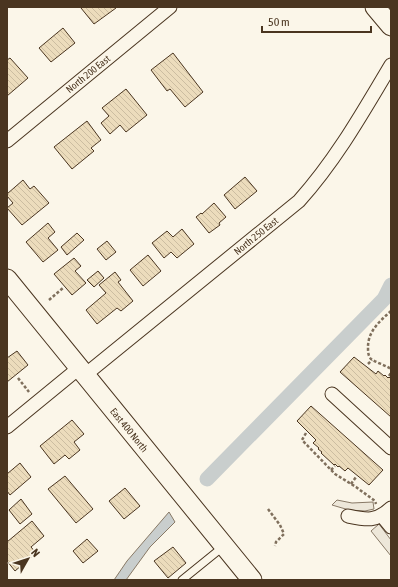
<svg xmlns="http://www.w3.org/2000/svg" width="398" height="587" font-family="'Asap Condensed',sans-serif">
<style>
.parking{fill:#ede7d9;stroke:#887966}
.water{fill:#c9cecd;stroke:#887966}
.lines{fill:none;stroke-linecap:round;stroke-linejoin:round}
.canal{stroke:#c9cecd;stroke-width:15}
.building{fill:url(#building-back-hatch);stroke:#4a3520}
.lane-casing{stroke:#4a3520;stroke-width:9}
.street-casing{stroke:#4a3520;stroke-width:15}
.secondary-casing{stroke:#4a3520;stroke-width:21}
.path{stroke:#7f6f5c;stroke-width:2.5;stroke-dasharray:3 2;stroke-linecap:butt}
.lane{stroke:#fbf6e9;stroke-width:7}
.street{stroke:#fbf6e9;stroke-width:13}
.secondary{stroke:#fbf6e9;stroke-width:19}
.labels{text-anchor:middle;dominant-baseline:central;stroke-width:3;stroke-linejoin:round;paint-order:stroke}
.street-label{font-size:10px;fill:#4a3520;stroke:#fbf6e9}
</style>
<defs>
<pattern id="building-back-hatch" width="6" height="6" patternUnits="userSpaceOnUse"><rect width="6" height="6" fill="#ecdcbc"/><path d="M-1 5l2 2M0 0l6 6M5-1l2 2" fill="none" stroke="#ccbda1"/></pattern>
</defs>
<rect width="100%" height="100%" fill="#fbf6e9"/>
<g class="parking">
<path d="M 337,500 L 352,503 L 373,502 L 374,509 L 365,511 L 349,510 L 332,505 Z"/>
<path d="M 379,524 L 391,540 L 391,556 L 371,531 Z"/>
</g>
<path class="water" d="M 169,512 L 175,522 L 150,547 L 126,580 L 114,580 L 127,561 Z"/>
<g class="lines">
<path class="canal" d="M 207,479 L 384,299 L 391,285"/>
</g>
<g class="building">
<path d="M 83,7 L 115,7 L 116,8 L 94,24 L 81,8 Z"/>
<path d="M 63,28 L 75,43 L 51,62 L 39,48 Z"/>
<path d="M 173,53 L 203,92 L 185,107 L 170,89 L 167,91 L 151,70 Z"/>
<path d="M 10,58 L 28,78 L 7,96 L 7,60 Z"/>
<path d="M 126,89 L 147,115 L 126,132 L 120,125 L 110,134 L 101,123 L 109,116 L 102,108 Z"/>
<path d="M 87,121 L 101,140 L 91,148 L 94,151 L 72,169 L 54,147 Z"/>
<path d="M 245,177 L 257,191 L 235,209 L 224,195 Z"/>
<path d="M 23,180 L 30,189 L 34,186 L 49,203 L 22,225 L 7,208 L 13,203 L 7,196 L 7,194 Z"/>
<path d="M 214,203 L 226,217 L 219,223 L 220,225 L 209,233 L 196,217 L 201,213 L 202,214 Z"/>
<path d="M 48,223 L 55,232 L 48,238 L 58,250 L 43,262 L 26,242 Z"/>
<path d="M 182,229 L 194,244 L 177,258 L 171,252 L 164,258 L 152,243 L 167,231 L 173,237 Z"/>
<path d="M 77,233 L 84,240 L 67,255 L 61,247 Z"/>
<path d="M 107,241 L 116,252 L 106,260 L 97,249 Z"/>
<path d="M 148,255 L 161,271 L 143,286 L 130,270 Z"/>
<path d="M 74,258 L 81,266 L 75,271 L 86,283 L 72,295 L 54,274 Z"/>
<path d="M 98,271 L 104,278 L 94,287 L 87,280 Z"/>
<path d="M 115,272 L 121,280 L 118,282 L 133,301 L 121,311 L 117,308 L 97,324 L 86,310 L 106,293 L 99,285 Z"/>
<path d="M 17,351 L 28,365 L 7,382 L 7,358 Z"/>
<path d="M 354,357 L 376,374 L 378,371 L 384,376 L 385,375 L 388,378 L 389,377 L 391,379 L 391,417 L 340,372 Z"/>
<path d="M 311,406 L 383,470 L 369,485 L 348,468 L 345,471 L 339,466 L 338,467 L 335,464 L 334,465 L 321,453 L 322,452 L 318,449 L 319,448 L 313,443 L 316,440 L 297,421 Z"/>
<path d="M 72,420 L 84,434 L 74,442 L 80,450 L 69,459 L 65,455 L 54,464 L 40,446 Z"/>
<path d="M 20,463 L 31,477 L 10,495 L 7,491 L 7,474 Z"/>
<path d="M 65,476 L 93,509 L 76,523 L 48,489 Z"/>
<path d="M 125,488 L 140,506 L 124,519 L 109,501 Z"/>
<path d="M 21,499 L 32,514 L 20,524 L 9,510 Z"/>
<path d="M 32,521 L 44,536 L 31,547 L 36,553 L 15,571 L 7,561 L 7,542 Z"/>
<path d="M 87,539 L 98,551 L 83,563 L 73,551 Z"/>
<path d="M 173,547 L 186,563 L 168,578 L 154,561 Z"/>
</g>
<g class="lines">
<defs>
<path id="lane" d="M 182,580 L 224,546"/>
<g id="street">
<path d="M 7,141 L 170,7"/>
<path d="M 85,375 L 299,201 C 336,160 363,112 391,65"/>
<path d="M 332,394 L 391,448"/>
<path d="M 7,427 L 79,368"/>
<path d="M 348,516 C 367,520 376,522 391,508"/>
<path d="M 382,516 L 391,527"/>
</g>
<g id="secondary">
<path d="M 375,7 L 391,26"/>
<path d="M 7,279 L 252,580"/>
</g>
</defs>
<use href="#lane" class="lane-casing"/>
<use href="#street" class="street-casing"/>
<use href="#secondary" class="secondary-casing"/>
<g class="path">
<path d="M 49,300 L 63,288"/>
<path d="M 391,311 C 380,321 368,331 368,347 C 368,351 368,356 371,359 C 377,363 385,365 391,369"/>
<path d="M 368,364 L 372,360"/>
<path d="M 389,376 L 391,373"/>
<path d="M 18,378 L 29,392"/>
<path d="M 306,433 L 302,440 L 335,474 L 356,487 L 375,501 L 376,504"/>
<path d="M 331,470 L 335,466"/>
<path d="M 351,484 L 356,477"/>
<path d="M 268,509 L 280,525 L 284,534 L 276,542 L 275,546"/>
</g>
<use href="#lane" class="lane"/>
<use href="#street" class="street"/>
<use href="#secondary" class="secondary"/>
</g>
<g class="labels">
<g class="street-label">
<text transform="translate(88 74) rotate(-39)">North 200 East</text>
<text transform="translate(256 236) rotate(-39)">North 250 East</text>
<text transform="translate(129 430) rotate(51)">East 400 North</text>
</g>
</g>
<rect width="398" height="587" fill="none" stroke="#4a3520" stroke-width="16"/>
<g transform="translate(28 559) rotate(51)" stroke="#fbf6e9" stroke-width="3" paint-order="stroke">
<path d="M0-3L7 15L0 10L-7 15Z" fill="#4a3520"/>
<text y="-6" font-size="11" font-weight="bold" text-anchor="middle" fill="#4a3520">N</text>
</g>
<path d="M262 26v6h109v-6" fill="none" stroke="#4a3520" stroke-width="2"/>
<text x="268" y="26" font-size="12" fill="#4a3520" stroke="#fbf6e9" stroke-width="3" paint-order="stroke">50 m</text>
</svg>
